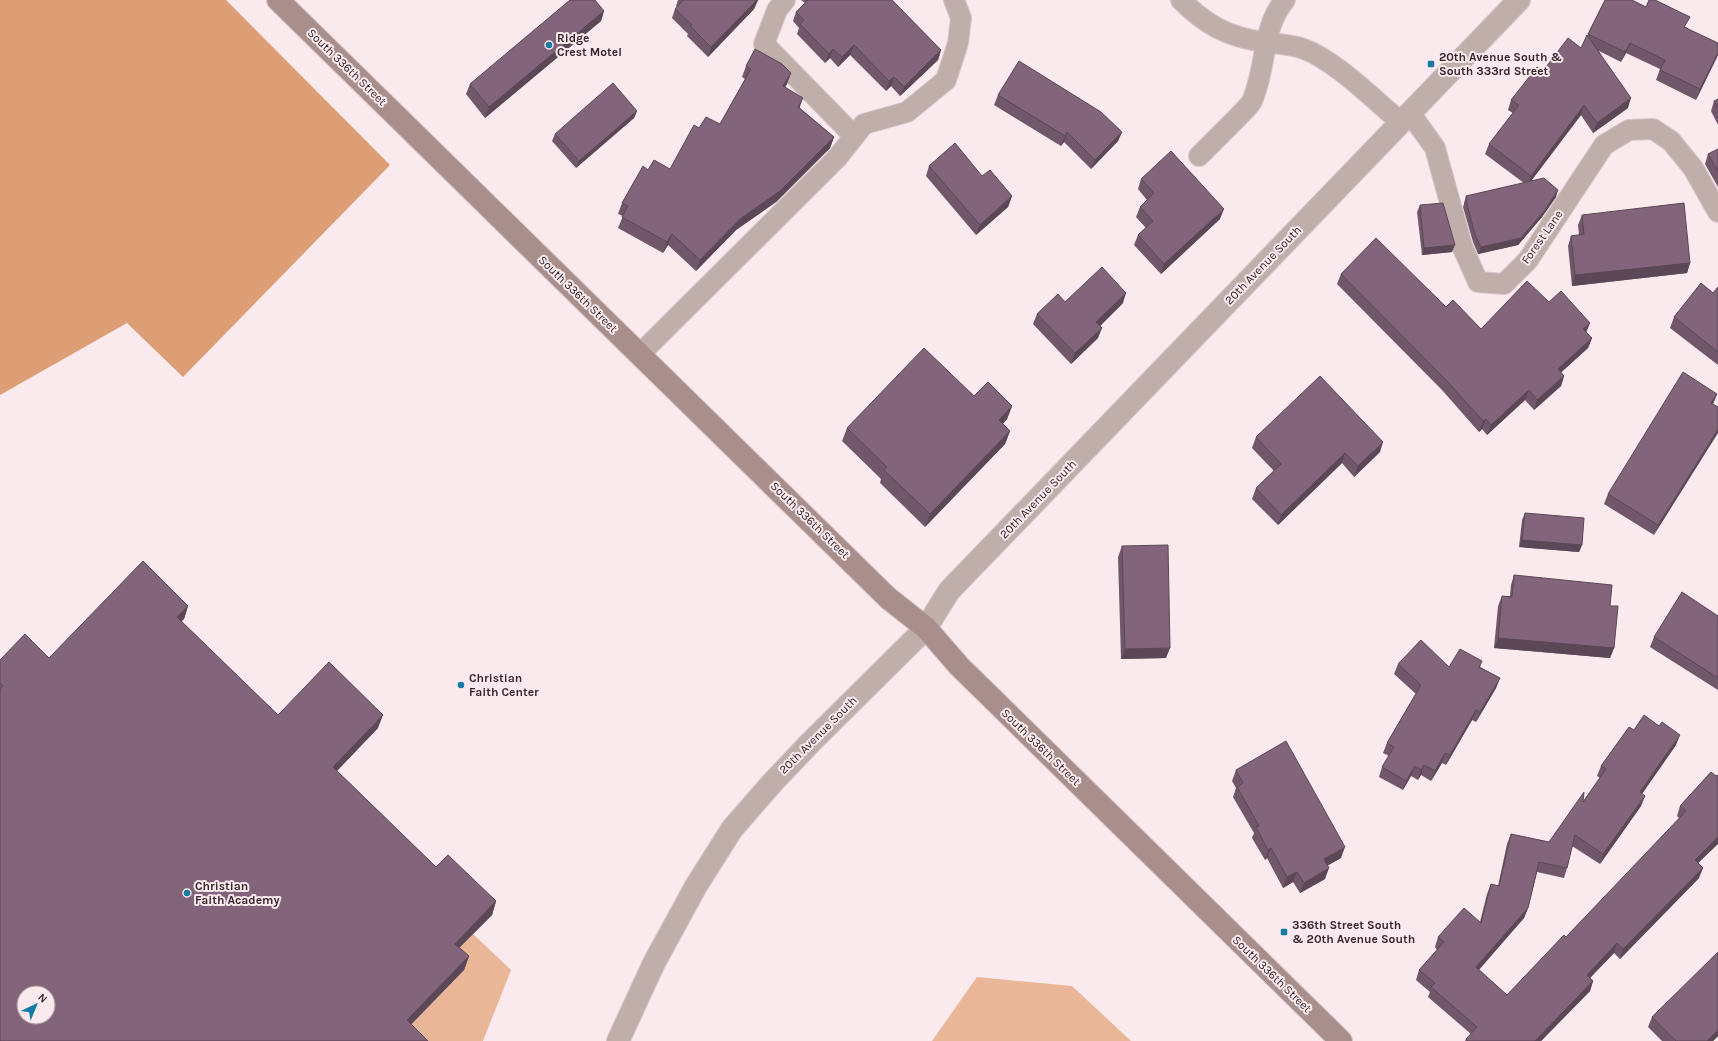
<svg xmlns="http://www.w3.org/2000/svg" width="1718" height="1041" font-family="Karla,sans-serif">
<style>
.green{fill:#e9b798}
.forest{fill:#dd9e76}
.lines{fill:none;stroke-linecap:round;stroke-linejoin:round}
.minor-casing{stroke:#d7c6ca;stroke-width:22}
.tertiary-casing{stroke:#d7c6ca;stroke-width:24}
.secondary-casing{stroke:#d7c6ca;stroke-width:24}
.minor{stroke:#c0aeab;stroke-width:20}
.tertiary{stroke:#c0aeab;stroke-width:22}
.secondary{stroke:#a98f8b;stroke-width:22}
.wall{fill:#705769}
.shaded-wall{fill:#5b4755}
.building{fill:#82657a;stroke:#5b4755;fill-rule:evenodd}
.poi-dot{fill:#137ba6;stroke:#fae9ed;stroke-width:1.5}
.labels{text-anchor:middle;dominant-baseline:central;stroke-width:4;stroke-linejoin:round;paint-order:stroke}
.poi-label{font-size:12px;font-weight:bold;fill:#36272b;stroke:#fae9ed;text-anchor:start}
.street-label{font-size:12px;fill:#36272b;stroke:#fae9ed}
</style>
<rect width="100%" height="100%" fill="#fae9ed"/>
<g class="green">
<path d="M 473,934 L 511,970 L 483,1041 L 409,1041 L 402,1034 L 464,970 L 450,957 Z"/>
<path d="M 977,977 L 1072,986 L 1131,1041 L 932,1041 Z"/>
</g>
<path class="forest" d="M 0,0 L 226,0 L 390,165 L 183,377 L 127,323 L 0,395 Z"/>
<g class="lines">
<defs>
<g id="minor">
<path d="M 785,0 L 777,10 L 764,44 L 854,136"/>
<path d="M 1181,0 C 1206,25 1228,37 1263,42 C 1277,44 1291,44 1304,49 C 1336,61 1374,100 1401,122"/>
<path d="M 1410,113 L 1435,148 L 1462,246 L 1478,282 L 1504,284 L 1528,260 L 1604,145 L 1629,130 L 1653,129 L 1671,141 L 1693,168 L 1718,212"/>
<path d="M 1199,156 C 1212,143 1225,130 1238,117 C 1242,112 1249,107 1252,101 C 1267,68 1261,28 1285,0"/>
<path d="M 640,354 L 837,158 L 864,124 L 907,112 L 946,80 L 958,43 L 961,18 L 954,0"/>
</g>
<path id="tertiary" d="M 618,1041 L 654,963 L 696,886 L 732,829 L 773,782 L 811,742 L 926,628 L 949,591 L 1519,0"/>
<path id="secondary" d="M 278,0 L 888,598 L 926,628 L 959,666 L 1341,1041"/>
</defs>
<use href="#minor" class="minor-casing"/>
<use href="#tertiary" class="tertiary-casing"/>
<use href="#secondary" class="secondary-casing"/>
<use href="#minor" class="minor"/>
<use href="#tertiary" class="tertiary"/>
<use href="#secondary" class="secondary"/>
</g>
<g class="wall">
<path d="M 678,0 L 758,0 L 754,9 L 708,57 L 687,36 L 688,34 L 672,18 L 675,9 L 677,7 L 676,6 Z"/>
<path d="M 801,0 L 892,0 L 941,50 L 938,60 L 900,96 L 891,86 L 886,91 L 850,55 L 838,67 L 830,58 L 825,63 L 797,34 L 799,28 L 793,21 L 796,12 L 805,3 Z"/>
<path d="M 1605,0 L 1686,27 L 1718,55 L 1696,100 L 1656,80 L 1660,69 L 1626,53 L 1621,62 L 1599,51 L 1628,108 L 1593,133 L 1581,115 L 1531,181 L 1556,197 L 1542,217 L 1518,245 L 1478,254 L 1473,242 L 1463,207 L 1464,204 L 1464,203 L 1466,196 L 1524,183 L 1485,154 L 1489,144 L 1513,113 L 1508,110 L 1511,100 L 1543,71 L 1581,48 Z"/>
<path d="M 604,11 L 601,21 L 485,118 L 466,94 L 470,84 Z"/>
<path d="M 746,66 L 791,73 L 785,87 L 800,108 L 834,137 L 830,148 L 776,202 L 736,230 L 696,271 L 668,245 L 663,253 L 618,228 L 623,216 L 618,214 L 622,203 L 648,170 L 670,169 L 699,128 L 720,124 L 745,79 L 742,77 Z"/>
<path d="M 998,95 L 1122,132 L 1118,141 L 1091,169 L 1064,142 L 1061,146 L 994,105 Z"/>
<path d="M 1718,99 L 1718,125 L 1711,111 L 1714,101 Z"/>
<path d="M 637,111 L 634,118 L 576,168 L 552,141 L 555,134 Z"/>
<path d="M 1718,149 L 1718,187 L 1705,164 L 1708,154 Z"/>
<path d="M 929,166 L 1012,196 L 1008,207 L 976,235 L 926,176 Z"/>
<path d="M 1141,179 L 1220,219 L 1161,274 L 1134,245 L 1138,235 L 1146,228 L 1136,217 L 1140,207 L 1147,200 L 1138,189 Z"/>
<path d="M 1420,205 L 1452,252 L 1422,255 L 1417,212 Z"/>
<path d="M 1582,215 L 1690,263 L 1687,273 L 1572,286 L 1568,246 L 1571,236 L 1579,235 L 1578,225 Z"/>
<path d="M 1341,274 L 1446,307 L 1481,329 L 1549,302 L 1586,332 L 1592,338 L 1588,348 L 1561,372 L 1564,376 L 1561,386 L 1534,410 L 1525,400 L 1487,435 L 1482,429 L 1479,432 L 1442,390 L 1337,284 Z"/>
<path d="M 1718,287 L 1718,365 L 1670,328 L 1674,317 L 1713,293 Z"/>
<path d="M 1065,302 L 1123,303 L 1100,326 L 1098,338 L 1071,364 L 1033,324 L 1037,314 Z"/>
<path d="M 1717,394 L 1713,404 L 1654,535 L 1604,504 L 1608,494 Z"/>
<path d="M 974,396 L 1012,406 L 1007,419 L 1003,424 L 1010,431 L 1005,444 L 925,527 L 880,483 L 881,479 L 842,441 L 847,428 Z"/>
<path d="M 1256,437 L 1380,452 L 1354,477 L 1342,463 L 1278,525 L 1252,499 L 1256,488 L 1274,471 L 1252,448 Z"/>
<path d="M 1525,513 L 1582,545 L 1579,552 L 1519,547 L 1522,520 Z"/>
<path d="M 1122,546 L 1166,658 L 1121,659 L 1118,557 Z"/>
<path d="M 1514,575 L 1610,606 L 1614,648 L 1610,658 L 1494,648 L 1498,606 L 1502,596 L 1510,596 L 1511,585 Z"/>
<path d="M 188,606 L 184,619 L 181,621 L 278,715 L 378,728 L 337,771 L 436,867 L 496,901 L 492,915 L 459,948 L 469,956 L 464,970 L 411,1024 L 0,1041 L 0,660 L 49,658 Z"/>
<path d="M 1718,616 L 1718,690 L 1650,647 L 1654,637 Z"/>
<path d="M 1482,661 L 1480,667 L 1500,678 L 1496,688 L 1476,722 L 1472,720 L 1446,765 L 1442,763 L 1431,781 L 1421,775 L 1418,780 L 1411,776 L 1403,790 L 1379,777 L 1382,767 L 1389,756 L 1383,753 L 1387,743 L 1416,694 L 1394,674 L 1398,664 L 1449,667 Z"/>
<path d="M 1634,730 L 1676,745 L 1642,794 L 1641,806 L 1600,864 L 1572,846 L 1567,868 L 1564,878 L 1537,872 L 1528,908 L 1524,918 L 1479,970 L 1506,996 L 1566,937 L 1680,819 L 1677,816 L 1680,806 L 1711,772 L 1698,863 L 1699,878 L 1620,959 L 1614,953 L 1590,978 L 1593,981 L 1590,991 L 1541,1041 L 1465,1041 L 1466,1039 L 1471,1034 L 1428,997 L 1430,992 L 1416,980 L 1419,970 L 1437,950 L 1435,947 L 1438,937 L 1480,922 L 1487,894 L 1491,884 L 1498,886 L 1507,844 L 1511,834 L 1549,842 L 1583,802 L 1600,778 L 1597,776 L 1601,766 Z"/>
<path d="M 1236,770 L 1341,858 L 1328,865 L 1325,879 L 1300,893 L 1293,882 L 1283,888 L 1267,858 L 1265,860 L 1252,838 L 1254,833 L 1233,797 L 1236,788 L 1232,781 Z"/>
<path d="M 1652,1017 L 1718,1036 L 1713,1041 L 1662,1041 L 1648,1027 Z"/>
</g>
<g class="shaded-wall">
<path d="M 757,0 L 758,0 L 754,9 L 708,57 L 711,47 Z"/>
<path d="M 604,11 L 601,21 L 485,118 L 489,107 Z"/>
<path d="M 1630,43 L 1626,53 L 1621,62 L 1625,52 Z"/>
<path d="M 854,45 L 850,55 L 838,67 L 842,57 Z"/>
<path d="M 833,49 L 830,58 L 825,63 L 829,54 Z"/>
<path d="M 941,50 L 938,60 L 900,96 L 904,87 Z"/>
<path d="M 1718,53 L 1718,55 L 1696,100 L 1700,89 Z"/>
<path d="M 791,73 L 787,84 L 779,97 L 783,86 Z"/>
<path d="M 894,77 L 891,86 L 886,91 L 889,81 Z"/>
<path d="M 803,98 L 799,109 L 798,107 Z"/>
<path d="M 1631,98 L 1628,108 L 1593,133 L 1597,123 Z"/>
<path d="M 1584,105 L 1581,115 L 1528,185 L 1531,176 Z"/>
<path d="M 637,111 L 634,118 L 576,168 L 579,161 Z"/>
<path d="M 1067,132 L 1064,142 L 1061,146 L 1065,136 Z"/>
<path d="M 1122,132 L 1118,141 L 1091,169 L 1095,160 Z"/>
<path d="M 834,137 L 830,148 L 776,202 L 736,230 L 696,271 L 700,260 L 740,219 Z"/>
<path d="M 1558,190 L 1556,197 L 1542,217 L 1518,245 L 1478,254 L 1481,247 Z"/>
<path d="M 1012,196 L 1008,207 L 976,235 L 980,225 Z"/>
<path d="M 1224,209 L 1220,219 L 1161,274 L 1164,264 Z"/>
<path d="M 672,234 L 668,245 L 663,253 L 667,242 Z"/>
<path d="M 1455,245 L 1452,252 L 1422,255 L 1424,248 Z"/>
<path d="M 1690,263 L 1687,273 L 1572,286 L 1575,275 Z"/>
<path d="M 1126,293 L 1123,303 L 1093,333 L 1096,322 Z"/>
<path d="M 1590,323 L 1586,333 L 1583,329 Z"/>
<path d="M 1102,328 L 1098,338 L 1071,364 L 1075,353 Z"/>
<path d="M 1592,338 L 1588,348 L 1554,379 L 1558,369 Z"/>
<path d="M 1564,376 L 1561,386 L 1534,410 L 1537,400 Z"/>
<path d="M 1529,390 L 1525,400 L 1487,435 L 1491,425 Z"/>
<path d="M 1717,394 L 1713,404 L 1711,403 Z"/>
<path d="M 1012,406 L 1007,419 L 994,433 L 999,420 Z"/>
<path d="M 1486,419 L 1482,429 L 1479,432 L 1483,421 Z"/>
<path d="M 1718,429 L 1718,433 L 1654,535 L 1658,525 Z"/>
<path d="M 1010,431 L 1005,444 L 925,527 L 930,514 Z"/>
<path d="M 1383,442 L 1380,452 L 1354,477 L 1358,466 Z"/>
<path d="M 1345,453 L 1342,463 L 1278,525 L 1281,515 Z"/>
<path d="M 1522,540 L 1582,545 L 1579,552 L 1519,547 Z"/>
<path d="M 188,606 L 184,619 L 172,630 L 177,617 Z"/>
<path d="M 1498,638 L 1614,648 L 1610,658 L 1494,648 Z"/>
<path d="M 1170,648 L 1166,658 L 1121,659 L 1125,649 Z"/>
<path d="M 1500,678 L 1496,688 L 1476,722 L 1480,712 Z"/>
<path d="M 1476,710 L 1472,720 L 1446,765 L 1450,755 Z"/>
<path d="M 383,715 L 378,728 L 328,780 L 333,767 Z"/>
<path d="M 1680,735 L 1676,745 L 1636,802 L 1640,792 Z"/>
<path d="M 1445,753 L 1442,763 L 1431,781 L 1435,771 Z"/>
<path d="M 1424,765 L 1421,775 L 1418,780 L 1421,770 Z"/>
<path d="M 1415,766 L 1411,776 L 1403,790 L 1406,781 Z"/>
<path d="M 1645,796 L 1641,806 L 1600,864 L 1603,854 Z"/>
<path d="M 1718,837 L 1718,844 L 1691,870 L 1695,860 Z"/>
<path d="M 1345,847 L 1341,858 L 1320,870 L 1324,859 Z"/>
<path d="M 1271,848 L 1267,858 L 1265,860 L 1268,850 Z"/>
<path d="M 1329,868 L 1325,879 L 1300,893 L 1304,883 Z"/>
<path d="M 1703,868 L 1699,878 L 1620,959 L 1623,949 Z"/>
<path d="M 1297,872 L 1293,882 L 1283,888 L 1287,877 Z"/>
<path d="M 496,901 L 492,915 L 450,957 L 455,944 Z"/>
<path d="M 1528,908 L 1524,918 L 1472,977 L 1476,967 Z"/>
<path d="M 1617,943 L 1614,953 L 1583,985 L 1587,975 Z"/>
<path d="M 469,956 L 464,970 L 402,1034 L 407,1020 Z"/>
<path d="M 1593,981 L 1590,991 L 1541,1041 L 1535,1041 Z"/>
<path d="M 1718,1030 L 1718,1036 L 1713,1041 L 1707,1041 Z"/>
</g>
<g class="building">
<path d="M 570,0 L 595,0 L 604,11 L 489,107 L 470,84 Z"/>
<path d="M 683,0 L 757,0 L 711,47 L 690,26 L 692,25 L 675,9 Z"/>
<path d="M 808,0 L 892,0 L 941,50 L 904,87 L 894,77 L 889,81 L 854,45 L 842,57 L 833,49 L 829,54 L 800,24 L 804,20 L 796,12 Z"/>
<path d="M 1605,0 L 1632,0 L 1646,7 L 1649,0 L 1655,0 L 1690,17 L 1684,27 L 1718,43 L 1718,53 L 1700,89 L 1660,70 L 1665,60 L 1630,43 L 1625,52 L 1588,34 Z"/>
<path d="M 1587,35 L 1631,98 L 1597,123 L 1584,105 L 1531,176 L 1489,144 L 1519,105 L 1511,100 L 1537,67 L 1543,71 L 1568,38 L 1581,48 Z"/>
<path d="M 755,49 L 782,64 L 791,73 L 783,86 L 803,98 L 798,107 L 834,137 L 780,191 L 740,219 L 700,260 L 672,234 L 667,242 L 622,217 L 628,206 L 622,203 L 643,166 L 648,170 L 654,160 L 670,169 L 694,125 L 699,128 L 706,117 L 720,124 L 751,69 L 746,66 Z"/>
<path d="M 1019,61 L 1101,112 L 1122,132 L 1095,160 L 1067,132 L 1065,136 L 998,95 Z"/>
<path d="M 613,83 L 637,111 L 579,161 L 555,134 Z"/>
<path d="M 1718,99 L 1718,108 L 1714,101 Z"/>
<path d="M 955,143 L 982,176 L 990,170 L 1012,196 L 980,225 L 929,166 Z"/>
<path d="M 1718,149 L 1718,171 L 1708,154 Z"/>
<path d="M 1171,151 L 1224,209 L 1164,264 L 1138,235 L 1153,221 L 1140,207 L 1154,193 L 1141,179 Z"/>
<path d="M 1544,178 L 1558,190 L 1545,210 L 1521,238 L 1481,247 L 1475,235 L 1466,200 L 1467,200 L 1466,196 Z"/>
<path d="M 1443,203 L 1455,245 L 1424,248 L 1420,205 Z"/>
<path d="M 1684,203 L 1690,263 L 1575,275 L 1571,236 L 1584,234 L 1582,215 Z"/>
<path d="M 1376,238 L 1446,307 L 1453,300 L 1481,329 L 1527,281 L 1549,302 L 1561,291 L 1590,323 L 1583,329 L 1592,338 L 1558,369 L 1564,376 L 1537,400 L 1529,390 L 1491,425 L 1486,419 L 1483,421 L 1446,380 L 1341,274 Z"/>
<path d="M 1102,267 L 1126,293 L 1096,322 L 1102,328 L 1075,353 L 1037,314 L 1058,294 L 1065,302 Z"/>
<path d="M 1701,283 L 1713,293 L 1718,287 L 1718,352 L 1674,317 Z"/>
<path d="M 924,348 L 974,396 L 988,382 L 1012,406 L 999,420 L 1010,431 L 930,514 L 884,470 L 887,467 L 847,428 Z"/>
<path d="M 1683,372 L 1717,394 L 1711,403 L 1718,407 L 1718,429 L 1658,525 L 1608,494 Z"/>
<path d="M 1320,376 L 1383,442 L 1358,466 L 1345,453 L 1281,515 L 1256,488 L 1281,464 L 1256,437 Z"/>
<path d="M 1525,513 L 1584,518 L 1582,545 L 1522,540 Z"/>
<path d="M 1168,545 L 1170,648 L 1125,649 L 1122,546 Z"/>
<path d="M 143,561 L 188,606 L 177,617 L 278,715 L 329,662 L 383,715 L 333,767 L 436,867 L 448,855 L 496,901 L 455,944 L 469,956 L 407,1020 L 428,1041 L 0,1041 L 0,689 L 3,686 L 0,683 L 0,660 L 25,634 L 49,658 ZM 24,993 L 48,993 L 48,1017 L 24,1017 Z"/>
<path d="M 1514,575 L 1612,585 L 1610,606 L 1618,606 L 1614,648 L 1498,638 L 1502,596 L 1512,597 Z"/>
<path d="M 1682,592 L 1718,616 L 1718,678 L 1654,637 Z"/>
<path d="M 1421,640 L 1449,667 L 1460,649 L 1482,661 L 1479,667 L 1500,678 L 1480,712 L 1476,710 L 1450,755 L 1445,753 L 1435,771 L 1424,765 L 1421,770 L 1415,766 L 1406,781 L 1382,767 L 1394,747 L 1387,743 L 1421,685 L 1398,664 Z"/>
<path d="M 1644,715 L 1659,726 L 1662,722 L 1680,735 L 1640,792 L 1645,796 L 1603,854 L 1575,835 L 1567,868 L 1539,862 L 1528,908 L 1476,967 L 1507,995 L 1506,996 L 1564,935 L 1566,937 L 1686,811 L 1680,806 L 1711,772 L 1716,776 L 1718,775 L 1718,837 L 1695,860 L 1703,868 L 1623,949 L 1617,943 L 1587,975 L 1593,981 L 1535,1041 L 1468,1041 L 1466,1039 L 1477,1027 L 1431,987 L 1435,983 L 1419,970 L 1444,942 L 1438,937 L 1464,908 L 1481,923 L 1491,884 L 1499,886 L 1511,834 L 1549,842 L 1584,792 L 1583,802 L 1606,769 L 1601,766 L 1629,727 L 1634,730 Z"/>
<path d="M 1286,741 L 1345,847 L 1324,859 L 1329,868 L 1304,883 L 1297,872 L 1287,877 L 1271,848 L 1268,850 L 1256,827 L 1259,826 L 1237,787 L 1243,783 L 1236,770 Z"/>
<path d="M 1718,952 L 1718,1030 L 1707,1041 L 1676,1041 L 1652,1017 Z"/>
</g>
<g class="poi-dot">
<circle cx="549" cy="45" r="4"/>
<rect x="1427" y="60" width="8" height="8" rx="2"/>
<circle cx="461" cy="685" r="4"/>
<circle cx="187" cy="893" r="4"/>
<rect x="1280" y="928" width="8" height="8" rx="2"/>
</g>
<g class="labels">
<g class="poi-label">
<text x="557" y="38">Ridge<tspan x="557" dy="14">Crest Motel</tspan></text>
<text x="1439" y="57">20th Avenue South &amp;<tspan x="1439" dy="14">South 333rd Street</tspan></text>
<text x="469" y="678">Christian<tspan x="469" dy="14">Faith Center</tspan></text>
<text x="195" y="886">Christian<tspan x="195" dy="14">Faith Academy</tspan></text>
<text x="1292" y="925">336th Street South<tspan x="1292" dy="14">&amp; 20th Avenue South</tspan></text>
</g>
<g class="street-label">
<text transform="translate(347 67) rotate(44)">South 336th Street</text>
<text transform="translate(1542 237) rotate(-55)">Forest Lane</text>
<text transform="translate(1263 265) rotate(-46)">20th Avenue South</text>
<text transform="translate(578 294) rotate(44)">South 336th Street</text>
<text transform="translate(1038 499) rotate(-46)">20th Avenue South</text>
<text transform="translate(810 520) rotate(44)">South 336th Street</text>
<text transform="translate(818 735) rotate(-45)">20th Avenue South</text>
<text transform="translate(1041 747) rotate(44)">South 336th Street</text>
<text transform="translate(1272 974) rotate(44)">South 336th Street</text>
</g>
</g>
<g transform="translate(36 1005) rotate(44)"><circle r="19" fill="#fae9ed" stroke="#ac9b9f"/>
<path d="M0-3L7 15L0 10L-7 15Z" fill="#137ba6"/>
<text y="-6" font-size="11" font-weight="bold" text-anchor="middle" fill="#36272b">N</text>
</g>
</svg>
